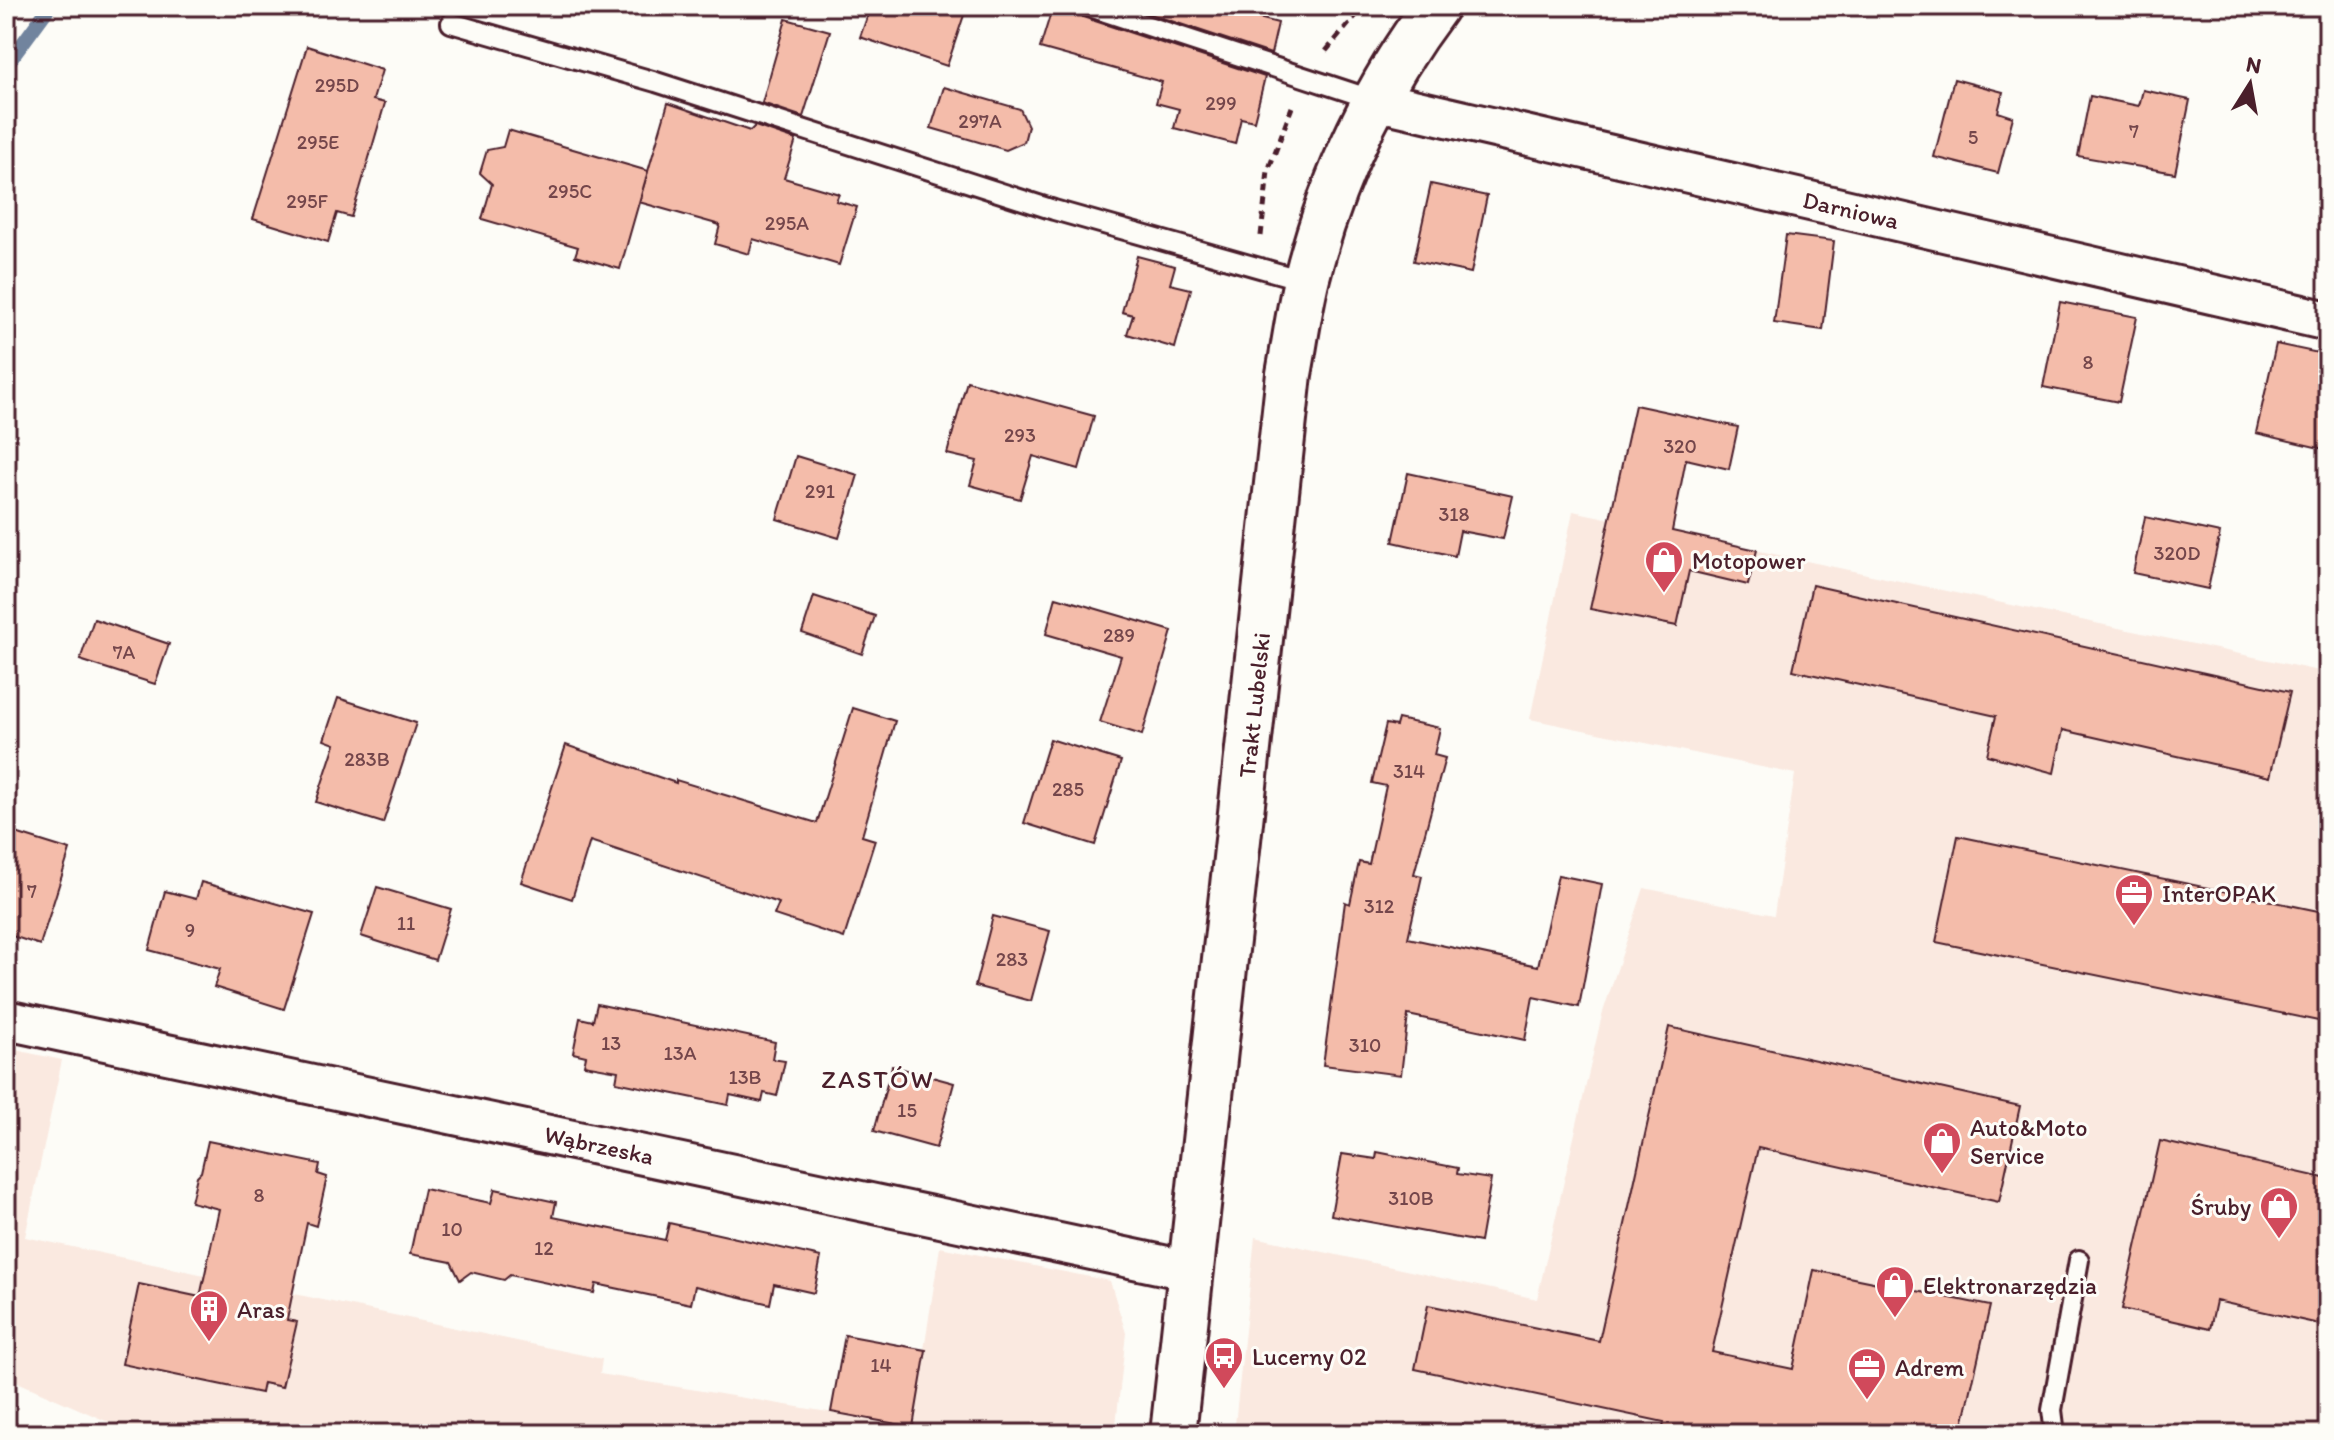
<svg xmlns="http://www.w3.org/2000/svg" width="2334" height="1440" font-family="Itim,sans-serif">
<style>
.built{fill:#fae9e0}
.lines{fill:none;stroke-linecap:round;stroke-linejoin:round}
.stream{stroke:#71849e;stroke-width:14}
.building{fill:#f4bcaa;stroke:#4a1f2b;stroke-width:2}
.lane-casing{stroke:#4a1f2b;stroke-width:24}
.street-casing{stroke:#4a1f2b;stroke-width:44}
.secondary-casing{stroke:#4a1f2b;stroke-width:50}
.path{stroke:#4a1f2b;stroke-width:5;stroke-dasharray:8 6;stroke-linecap:butt}
.lane{stroke:#fdfcf7;stroke-width:18}
.street{stroke:#fdfcf7;stroke-width:38}
.secondary{stroke:#fdfcf7;stroke-width:44}
.labels{text-anchor:middle;dominant-baseline:central;stroke-width:6;stroke-linejoin:round;paint-order:stroke}
.number-label{font-size:20px;fill:#74464b}
.street-label{font-size:24px;fill:#4a1f2b;stroke:#fdfcf7}
.poi-label{font-size:24px;fill:#4a1f2b;stroke:#fdfcf7;text-anchor:start}
.neighbourhood-label{font-size:26px;letter-spacing:2px;fill:#4a1f2b;stroke:#fdfcf7}
</style>
<rect width="100%" height="100%" fill="#fdfcf7"/>
<filter id="ink" filterUnits="userSpaceOnUse"><feTurbulence type="fractalNoise" baseFrequency=".0125" numOctaves="2"/><feDisplacementMap in="SourceGraphic" scale="16" xChannelSelector="R" yChannelSelector="G"/><feConvolveMatrix kernelMatrix="1 2 1 2 8 2 1 2 1" color-interpolation-filters="sRGB"/></filter>
<g filter="url(#ink)">
<g class="built">
<path d="M 1573,511 L 2328,673 L 2328,1434 L 1234,1434 L 1255,1237 L 1537,1299 L 1602,1015 L 1644,888 L 1774,915 L 1795,774 L 1530,719 Z"/>
<path d="M 6,1048 L 62,1060 L 25,1237 L 602,1359 L 600,1374 L 912,1426 L 940,1247 L 1110,1281 L 1126,1333 L 1115,1434 L 145,1434 L 106,1421 L 6,1377 Z"/>
</g>
<g class="lines">
<path class="stream" d="M 6,66 L 50,6"/>
</g>
<g class="building">
<path d="M 871,6 L 967,6 L 947,66 L 860,37 Z"/>
<path d="M 1053,6 L 1075,6 L 1078,13 L 1083,17 L 1265,77 L 1254,121 L 1241,118 L 1235,144 L 1174,128 L 1179,109 L 1156,103 L 1162,82 L 1040,48 Z"/>
<path d="M 1126,6 L 1246,6 L 1243,14 L 1278,23 L 1271,54 Z"/>
<path d="M 786,19 L 830,31 L 803,117 L 762,103 Z"/>
<path d="M 307,46 L 382,70 L 373,100 L 385,103 L 360,189 L 351,217 L 337,213 L 328,242 L 253,219 Z"/>
<path d="M 1954,79 L 2003,92 L 1998,112 L 2013,117 L 1998,173 L 1934,157 Z"/>
<path d="M 944,87 L 1020,109 L 1028,126 L 1024,142 L 1006,150 L 931,128 Z"/>
<path d="M 2143,90 L 2190,100 L 2175,173 L 2078,156 L 2090,96 L 2139,106 Z"/>
<path d="M 668,103 L 750,131 L 755,126 L 796,140 L 784,178 L 839,194 L 836,201 L 857,207 L 839,265 L 753,239 L 749,254 L 715,244 L 720,225 L 639,202 Z"/>
<path d="M 508,130 L 648,171 L 620,269 L 575,256 L 578,247 L 482,219 L 492,184 L 480,173 L 487,150 L 503,147 Z"/>
<path d="M 1431,184 L 1487,196 L 1471,273 L 1414,261 Z"/>
<path d="M 1786,235 L 1834,241 L 1823,330 L 1774,323 Z"/>
<path d="M 1137,256 L 1175,266 L 1170,284 L 1191,289 L 1175,348 L 1127,334 L 1133,315 L 1122,312 Z"/>
<path d="M 2060,302 L 2137,317 L 2119,402 L 2043,387 Z"/>
<path d="M 2276,344 L 2328,355 L 2328,450 L 2256,433 Z"/>
<path d="M 967,381 L 1094,416 L 1079,469 L 1033,456 L 1020,499 L 970,485 L 977,461 L 947,454 Z"/>
<path d="M 1635,405 L 1738,427 L 1729,469 L 1686,459 L 1672,531 L 1757,550 L 1748,585 L 1689,571 L 1677,626 L 1590,609 Z"/>
<path d="M 796,456 L 858,475 L 839,538 L 777,519 Z"/>
<path d="M 1408,473 L 1513,496 L 1503,539 L 1460,531 L 1455,556 L 1393,542 Z"/>
<path d="M 2145,517 L 2220,533 L 2208,589 L 2133,573 Z"/>
<path d="M 1812,585 L 2290,692 L 2270,777 L 2063,730 L 2054,773 L 1987,755 L 1996,716 L 1793,670 Z"/>
<path d="M 814,596 L 875,616 L 862,654 L 802,633 Z"/>
<path d="M 1056,597 L 1172,631 L 1142,735 L 1100,722 L 1121,656 L 1046,634 Z"/>
<path d="M 94,619 L 169,644 L 155,684 L 80,660 Z"/>
<path d="M 338,698 L 416,723 L 383,823 L 316,802 L 335,744 L 324,740 Z"/>
<path d="M 853,708 L 895,721 L 862,836 L 875,840 L 844,938 L 774,915 L 779,903 L 590,841 L 572,899 L 521,882 L 566,745 L 676,783 L 676,780 L 817,823 Z"/>
<path d="M 1398,719 L 1440,728 L 1434,755 L 1445,758 L 1414,874 L 1422,876 L 1408,938 L 1538,966 L 1558,875 L 1602,884 L 1579,1007 L 1533,997 L 1525,1040 L 1408,1015 L 1401,1075 L 1323,1065 L 1345,902 L 1350,904 L 1359,862 L 1369,864 L 1386,786 L 1372,783 L 1386,724 L 1396,726 Z"/>
<path d="M 1050,739 L 1121,761 L 1095,845 L 1024,823 Z"/>
<path d="M 6,830 L 70,850 L 40,945 L 6,934 Z"/>
<path d="M 1958,836 L 2328,913 L 2328,1023 L 1936,942 Z"/>
<path d="M 201,882 L 314,914 L 284,1009 L 214,987 L 220,969 L 149,950 L 165,891 L 196,899 Z"/>
<path d="M 377,887 L 451,909 L 435,960 L 361,936 Z"/>
<path d="M 993,916 L 1050,931 L 1031,1001 L 975,986 Z"/>
<path d="M 597,1004 L 775,1042 L 772,1059 L 785,1061 L 777,1096 L 764,1093 L 762,1102 L 730,1095 L 728,1105 L 616,1082 L 618,1071 L 584,1065 L 586,1056 L 573,1053 L 580,1018 L 593,1021 Z"/>
<path d="M 1669,1027 L 2020,1106 L 1999,1202 L 1758,1148 L 1712,1352 L 1793,1369 L 1814,1270 L 1990,1306 L 1961,1434 L 1662,1434 L 1664,1422 L 1415,1369 L 1428,1305 L 1599,1341 Z"/>
<path d="M 892,1066 L 954,1083 L 936,1148 L 874,1131 Z"/>
<path d="M 208,1141 L 320,1164 L 318,1174 L 327,1177 L 316,1226 L 307,1223 L 287,1320 L 297,1322 L 282,1387 L 263,1383 L 261,1393 L 122,1364 L 139,1284 L 200,1297 L 219,1209 L 191,1202 L 197,1176 L 201,1172 Z"/>
<path d="M 2160,1141 L 2328,1179 L 2328,1326 L 2216,1301 L 2210,1329 L 2122,1309 Z"/>
<path d="M 1377,1152 L 1458,1168 L 1457,1174 L 1491,1179 L 1480,1242 L 1331,1215 L 1342,1154 L 1376,1159 Z"/>
<path d="M 424,1189 L 491,1203 L 495,1189 L 556,1202 L 553,1217 L 665,1240 L 669,1223 L 821,1257 L 814,1293 L 774,1284 L 770,1304 L 695,1286 L 691,1304 L 596,1284 L 594,1293 L 510,1275 L 504,1280 L 471,1272 L 460,1280 L 451,1262 L 410,1254 Z"/>
<path d="M 845,1335 L 926,1350 L 913,1427 L 831,1412 Z"/>
</g>
<g class="lines">
<defs>
<g id="lane">
<path d="M 1087,6 L 1374,100"/>
<path d="M 451,23 L 656,82 L 1054,210 L 1306,281"/>
<path d="M 2055,1434 L 2052,1410 L 2079,1260"/>
</g>
<g id="street">
<path d="M 1374,100 L 2328,321"/>
<path d="M 6,1020 L 1191,1271"/>
</g>
<path id="secondary" d="M 1173,1434 L 1289,374 C 1295,342 1299,309 1307,277 C 1332,178 1375,87 1436,6"/>
</defs>
<use href="#lane" class="lane-casing"/>
<use href="#street" class="street-casing"/>
<use href="#secondary" class="secondary-casing"/>
<g class="path">
<path d="M 1326,51 L 1364,6"/>
<path d="M 1261,236 L 1268,171 L 1292,107"/>
</g>
<use href="#lane" class="lane"/>
<use href="#street" class="street"/>
<use href="#secondary" class="secondary"/>
</g>
</g>
<defs>
<symbol id="shop-pin" viewBox="-11 -11 22 30"><path d="M0 17L-7.5 6A9.5 9.5 0 1 1 7.5 6Z" fill="#d1495b" stroke="#fdfcf7"/><path d="M-5-2.5h2.3a2.7 3.5 0 0 1 5.4 0H5L5.5 6h-11ZM-1.5-2.5h3a1.5 2.3 0 0 0-3 0Z" fill="#fff"/></symbol>
<symbol id="office-pin" viewBox="-11 -11 22 30"><path d="M0 17L-7.5 6A9.5 9.5 0 1 1 7.5 6Z" fill="#d1495b" stroke="#fdfcf7"/><path d="M-6-3h4V-5.5h4V-3h4V5H-6ZM-1-4.5V-3h2v-1.5ZM-6 0V1H6V0Z" fill="#fff"/></symbol>
<symbol id="building-pin" viewBox="-11 -11 22 30"><path d="M0 17L-7.5 6A9.5 9.5 0 1 1 7.5 6Z" fill="#d1495b" stroke="#fdfcf7"/><path d="M-4-6H4V6H1V3H-1V6H-4ZM-2.5-4.3h1.7v1.8h-1.7ZM.8-4.3h1.7v1.8H.8ZM-2.5-1h1.7V.8h-1.7ZM.8-1h1.7V.8H.8Z" fill="#fff"/></symbol>
<symbol id="bus-pin" viewBox="-11 -11 22 30"><path d="M0 17L-7.5 6A9.5 9.5 0 1 1 7.5 6Z" fill="#d1495b" stroke="#fdfcf7"/><path d="M-5-6H5V4H4V6H2V4H-2V6H-4V4H-5ZM-3.5-4V0h7V-4ZM-3.5 1.2v1.5H-2V1.2ZM2 1.2v1.5H3.5V1.2Z" fill="#fff"/></symbol>
</defs>
<g fill-rule="evenodd">
<use href="#shop-pin" x="1642" y="538" width="44" height="60"/>
<use href="#office-pin" x="2112" y="871" width="44" height="60"/>
<use href="#shop-pin" x="1920" y="1119" width="44" height="60"/>
<use href="#shop-pin" x="2257" y="1184" width="44" height="60"/>
<use href="#shop-pin" x="1873" y="1263" width="44" height="60"/>
<use href="#building-pin" x="187" y="1287" width="44" height="60"/>
<use href="#bus-pin" x="1202" y="1334" width="44" height="60"/>
<use href="#office-pin" x="1845" y="1345" width="44" height="60"/>
</g>
<g class="labels">
<g class="number-label">
<text x="337" y="85">295D</text>
<text x="1221" y="103">299</text>
<text x="980" y="121">297A</text>
<text x="2134" y="131">7</text>
<text x="1973" y="137">5</text>
<text x="318" y="142">295E</text>
<text x="570" y="191">295C</text>
<text x="307" y="201">295F</text>
<text x="787" y="223">295A</text>
<text x="2088" y="362">8</text>
<text x="1020" y="435">293</text>
<text x="1680" y="446">320</text>
<text x="820" y="491">291</text>
<text x="1454" y="514">318</text>
<text x="2177" y="553">320D</text>
<text x="1119" y="635">289</text>
<text x="124" y="652">7A</text>
<text x="367" y="759">283B</text>
<text x="1409" y="771">314</text>
<text x="1068" y="789">285</text>
<text x="32" y="891">7</text>
<text x="1379" y="906">312</text>
<text x="406" y="923">11</text>
<text x="190" y="930">9</text>
<text x="1012" y="959">283</text>
<text x="611" y="1043">13</text>
<text x="1365" y="1045">310</text>
<text x="680" y="1053">13A</text>
<text x="745" y="1077">13B</text>
<text x="907" y="1110">15</text>
<text x="259" y="1195">8</text>
<text x="1411" y="1198">310B</text>
<text x="452" y="1229">10</text>
<text x="544" y="1248">12</text>
<text x="881" y="1365">14</text>
</g>
<g class="street-label">
<text transform="translate(1851 210) rotate(13)">Darniowa</text>
<text transform="translate(1254 705) rotate(-84)">Trakt Lubelski</text>
<text transform="translate(599 1145) rotate(12)">Wąbrzeska</text>
</g>
<g class="poi-label">
<text x="1692" y="560">Motopower</text>
<text x="2162" y="893">InterOPAK</text>
<text x="1970" y="1127">Auto&amp;Moto<tspan x="1970" dy="28">Service</tspan></text>
<text x="2251" y="1206" text-anchor="end">Śruby</text>
<text x="1923" y="1285">Elektronarzędzia</text>
<text x="237" y="1309">Aras</text>
<text x="1252" y="1356">Lucerny 02</text>
<text x="1895" y="1367">Adrem</text>
</g>
<g class="neighbourhood-label">
<text x="878" y="1079">ZASTÓW</text>
</g>
</g>
<rect width="2334" height="1440" fill="none" stroke="#fdfcf7" stroke-width="32"/>
<rect x="16" y="16" width="2302" height="1408" fill="none" stroke="#4a1f2b" stroke-width="3" filter="url(#ink)"/>
<g transform="translate(2250 84) rotate(11)" stroke="#fdfcf7" stroke-width="6" paint-order="stroke">
<path d="M0-6L14 30L0 20L-14 30Z" fill="#4a1f2b"/>
<text y="-12" font-size="22" font-weight="bold" text-anchor="middle" fill="#4a1f2b">N</text>
</g>
</svg>
